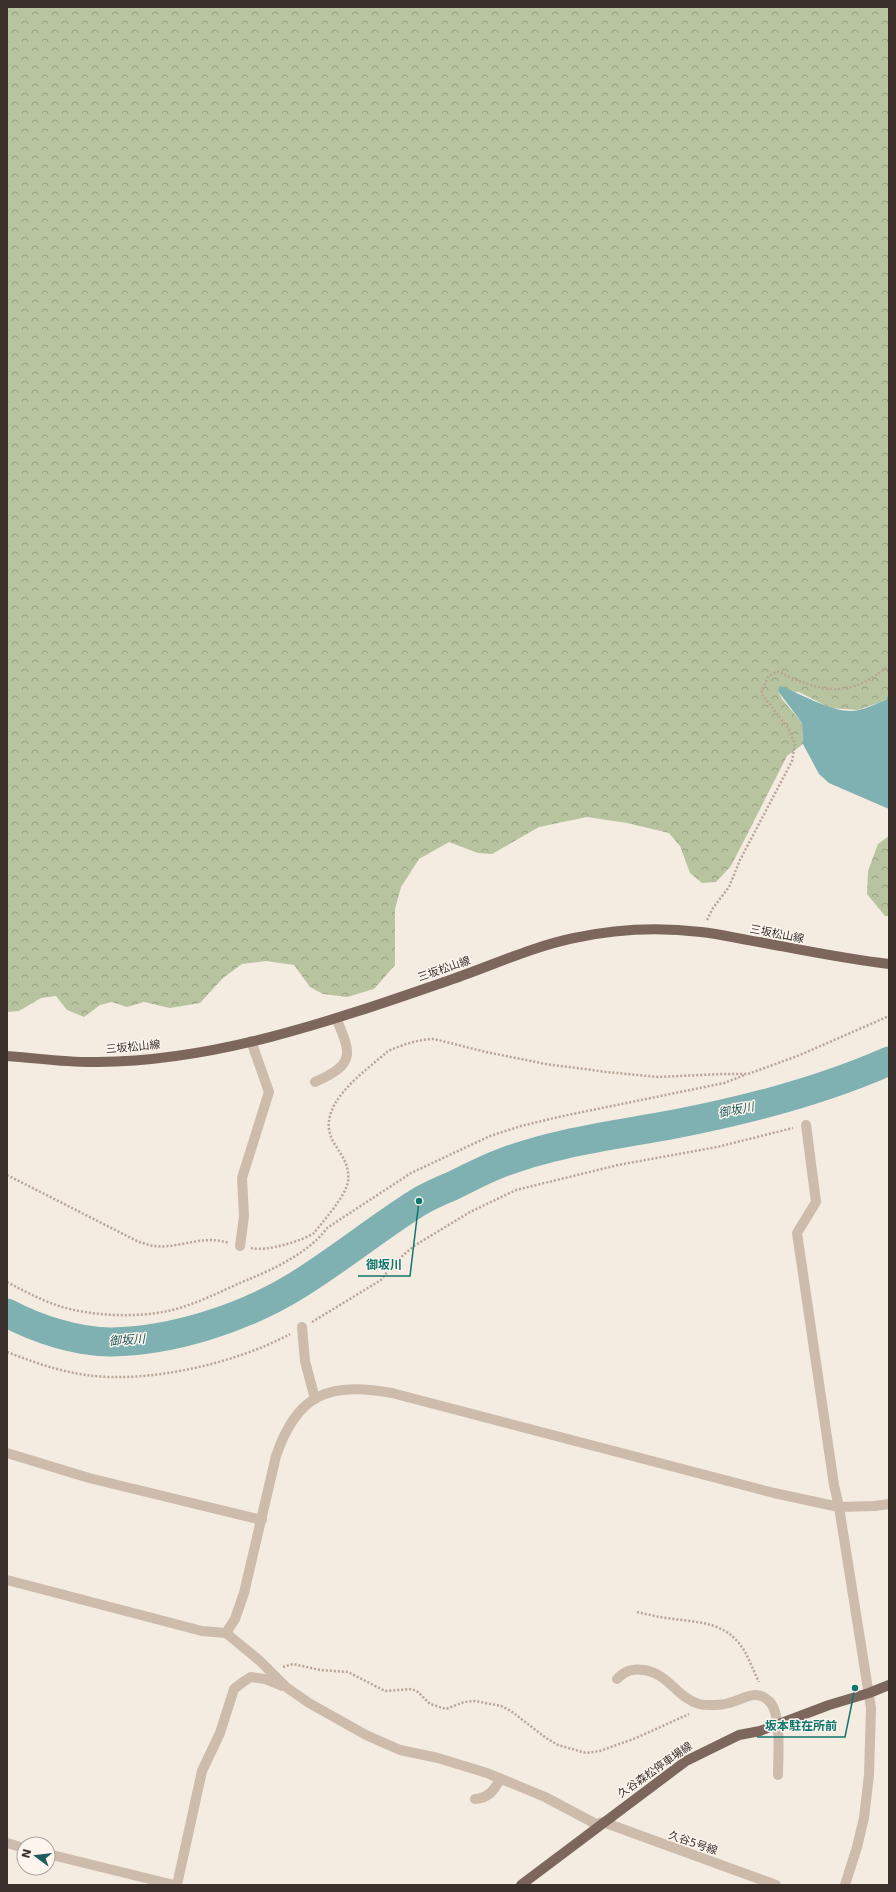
<svg xmlns="http://www.w3.org/2000/svg" width="896" height="1892" font-family="'DejaVu Sans','Noto Sans JP',sans-serif">
<style>
.forest{fill:url(#forest-crowns)}
.water{fill:#7fb0b2}
.lines{fill:none;stroke-linecap:round;stroke-linejoin:round}
.river{stroke:#7fb0b2;stroke-width:29}
.path{stroke:#b9a596;stroke-width:2.5;stroke-dasharray:2 2;stroke-linecap:butt}
.minor{stroke:#cdbbac;stroke-width:10}
.major{stroke:#7d675c;stroke-width:10}
.labels{text-anchor:middle;dominant-baseline:central;stroke-width:3;stroke-linejoin:round;paint-order:stroke}
.street-label{font-size:11px;fill:#3b302b;stroke:#fbf5ee}
.water-label{font-size:12px;font-style:italic;fill:#1f5a5e;stroke:#fbf5ee}
.leader{fill:none;stroke:#0f766e;stroke-width:1.5}
.callout-dot{fill:#0f766e;stroke:#fbf5ee;stroke-width:1.5}
.callout-label{font-size:12px;text-anchor:middle;font-weight:bold;fill:#0f766e;stroke:#fbf5ee;stroke-width:3;stroke-linejoin:round;paint-order:stroke}
</style>
<defs>
<pattern id="forest-crowns" width="20" height="18" patternUnits="userSpaceOnUse"><rect width="20" height="18" fill="#b8c4a0"/><path d="M2 6a3 3 0 1 1 6 0M12 15a3 3 0 1 1 6 0" fill="none" stroke="#97a083"/></pattern>
</defs>
<rect width="100%" height="100%" fill="#f4ebe1"/>
<g class="forest">
<path d="M 7,7 L 889,7 L 889,692 L 886,700 L 858,710 L 830,708 L 799,692 L 778,691 L 782,699 L 802,723 L 803,744 L 787,756 L 731,866 L 716,882 L 702,883 L 690,873 L 680,846 L 669,833 L 627,823 L 587,817 L 539,827 L 492,854 L 478,853 L 449,842 L 419,859 L 401,887 L 395,909 L 395,965 L 374,989 L 347,997 L 323,994 L 310,987 L 294,965 L 266,961 L 242,964 L 223,978 L 200,1003 L 170,1008 L 144,1002 L 127,1007 L 112,1002 L 100,1005 L 84,1017 L 67,1010 L 56,996 L 41,998 L 19,1011 L 7,1012 Z"/>
<path d="M 889,836 L 889,916 L 885,916 L 867,894 L 868,871 L 878,844 Z"/>
</g>
<path class="water" d="M 780,686 C 803,694 836,716 859,710 C 868,708 877,703 886,700 L 889,692 L 889,809 L 829,783 L 819,774 L 803,744 L 802,723 L 778,691 Z"/>
<g class="lines">
<path class="river" d="M 7,1313 C 37,1329 77,1342 111,1342 C 173,1341 244,1318 296,1286 C 338,1260 376,1229 417,1203 C 428,1196 440,1191 452,1186 C 467,1179 483,1170 499,1164 C 555,1142 617,1135 675,1124 C 748,1110 821,1091 889,1061"/>
<g class="path">
<path d="M 707,920 L 713,908 L 729,887 L 740,860 L 792,761 L 795,745 L 788,728 L 761,693 L 768,677 L 777,671 C 804,684 831,696 860,684 C 870,680 880,672 889,666"/>
<path d="M 7,1175 L 139,1242 C 144,1243 150,1246 154,1246 C 181,1249 201,1234 229,1243"/>
<path d="M 251,1248 C 266,1252 302,1241 314,1233 C 324,1220 345,1197 348,1182 C 350,1165 342,1156 334,1143 C 312,1106 365,1072 388,1051 C 402,1045 419,1039 434,1039 L 486,1052 L 546,1064 L 607,1072 L 658,1077 L 722,1074 L 748,1074 L 800,1055 L 889,1016"/>
<path d="M 7,1282 C 24,1291 41,1300 59,1306 C 90,1316 136,1318 168,1311 C 195,1305 221,1291 247,1280 C 274,1269 310,1252 327,1228 L 411,1173 L 490,1136 L 521,1126 L 563,1116 L 724,1083 L 745,1075"/>
<path d="M 312,1322 L 381,1280 L 394,1263 L 414,1246 L 470,1212 L 516,1190 L 618,1165 L 717,1147 L 793,1128"/>
<path d="M 7,1352 C 33,1362 58,1371 86,1375 C 147,1384 237,1363 290,1334"/>
<path d="M 637,1612 C 647,1614 657,1617 667,1618 C 697,1623 727,1620 745,1652 C 750,1661 754,1672 759,1682"/>
<path d="M 283,1667 L 293,1664 L 320,1670 L 348,1672 L 385,1691 L 412,1689 L 418,1692 L 430,1704 L 446,1709 L 464,1702 L 475,1701 L 501,1706 L 511,1711 L 546,1738 L 558,1745 L 586,1753 L 600,1751 L 636,1738 L 689,1714"/>
</g>
<g class="minor">
<path d="M 315,1082 C 355,1064 352,1055 336,1018"/>
<path d="M 806,1125 L 816,1202 L 797,1233 L 834,1485 L 839,1507 L 871,1708 L 869,1775 L 864,1818 L 857,1847 L 845,1885"/>
<path d="M 240,1246 L 244,1216 L 242,1178 L 269,1092 L 251,1041"/>
<path d="M 302,1327 L 305,1361 L 315,1399"/>
<path d="M 7,1453 L 89,1478 L 262,1520"/>
<path d="M 7,1580 L 202,1631 L 226,1633 L 260,1661 L 286,1687 L 309,1703 L 366,1735 L 400,1750 L 438,1758 L 487,1773 L 545,1797 L 596,1824 L 603,1822 L 776,1885"/>
<path d="M 226,1633 L 235,1619 L 244,1593 L 276,1456 C 297,1394 329,1381 392,1393 L 774,1493 L 839,1507 L 875,1506 L 889,1504"/>
<path d="M 617,1679 C 625,1671 632,1668 644,1670 C 669,1674 676,1697 699,1704 C 707,1706 722,1705 729,1703 C 743,1700 756,1688 769,1701 C 782,1713 778,1757 778,1775"/>
<path d="M 475,1799 C 488,1798 494,1791 500,1779"/>
<path d="M 7,1843 L 24,1848"/>
<path d="M 48,1854 L 174,1885"/>
<path d="M 177,1885 L 202,1771 L 220,1733 L 234,1689 L 243,1682 L 251,1677 L 265,1679 L 282,1686"/>
</g>
<g class="major">
<path d="M 7,1056 C 37,1058 68,1063 98,1062 C 219,1061 337,1019 450,980 C 491,966 531,947 574,938 C 615,929 660,927 701,932 C 720,934 740,939 759,942 C 802,950 845,959 889,964"/>
<path d="M 521,1885 L 686,1761 L 739,1735 L 760,1731 L 829,1705 L 869,1693 L 889,1685"/>
</g>
</g>
<g class="labels">
<g class="street-label">
<text transform="translate(777 934) rotate(11)">三坂松山線</text>
<text transform="translate(444 969) rotate(-19)">三坂松山線</text>
<text transform="translate(133 1047) rotate(-5)">三坂松山線</text>
<text transform="translate(655 1770) rotate(-35)">久谷森松停車場線</text>
<text transform="translate(693 1843) rotate(19)">久谷5号線</text>
</g>
<g class="water-label">
<text transform="translate(736 1110) rotate(-11)">御坂川</text>
<text transform="translate(127 1340) rotate(-4)">御坂川</text>
</g>
</g>
<path class="leader" d="M419 1201L410 1276H358M855 1688L845 1737H757"/>
<g class="callout-dot">
<circle cx="419" cy="1201" r="4"/>
<circle cx="855" cy="1688" r="4"/>
</g>
<g class="callout-label">
<text x="384" y="1269">御坂川</text>
<text x="801" y="1730">坂本駐在所前</text>
</g>
<rect width="896" height="1892" fill="none" stroke="#3b302b" stroke-width="16"/>
<g transform="translate(36 1856) rotate(285)"><circle r="19" fill="#fbf5ee" stroke="#aea6a0"/>
<path d="M0-3L7 15L0 10L-7 15Z" fill="#1f5a5e"/>
<text y="-6" font-size="11" font-weight="bold" text-anchor="middle" fill="#3b302b">N</text>
</g>
</svg>
